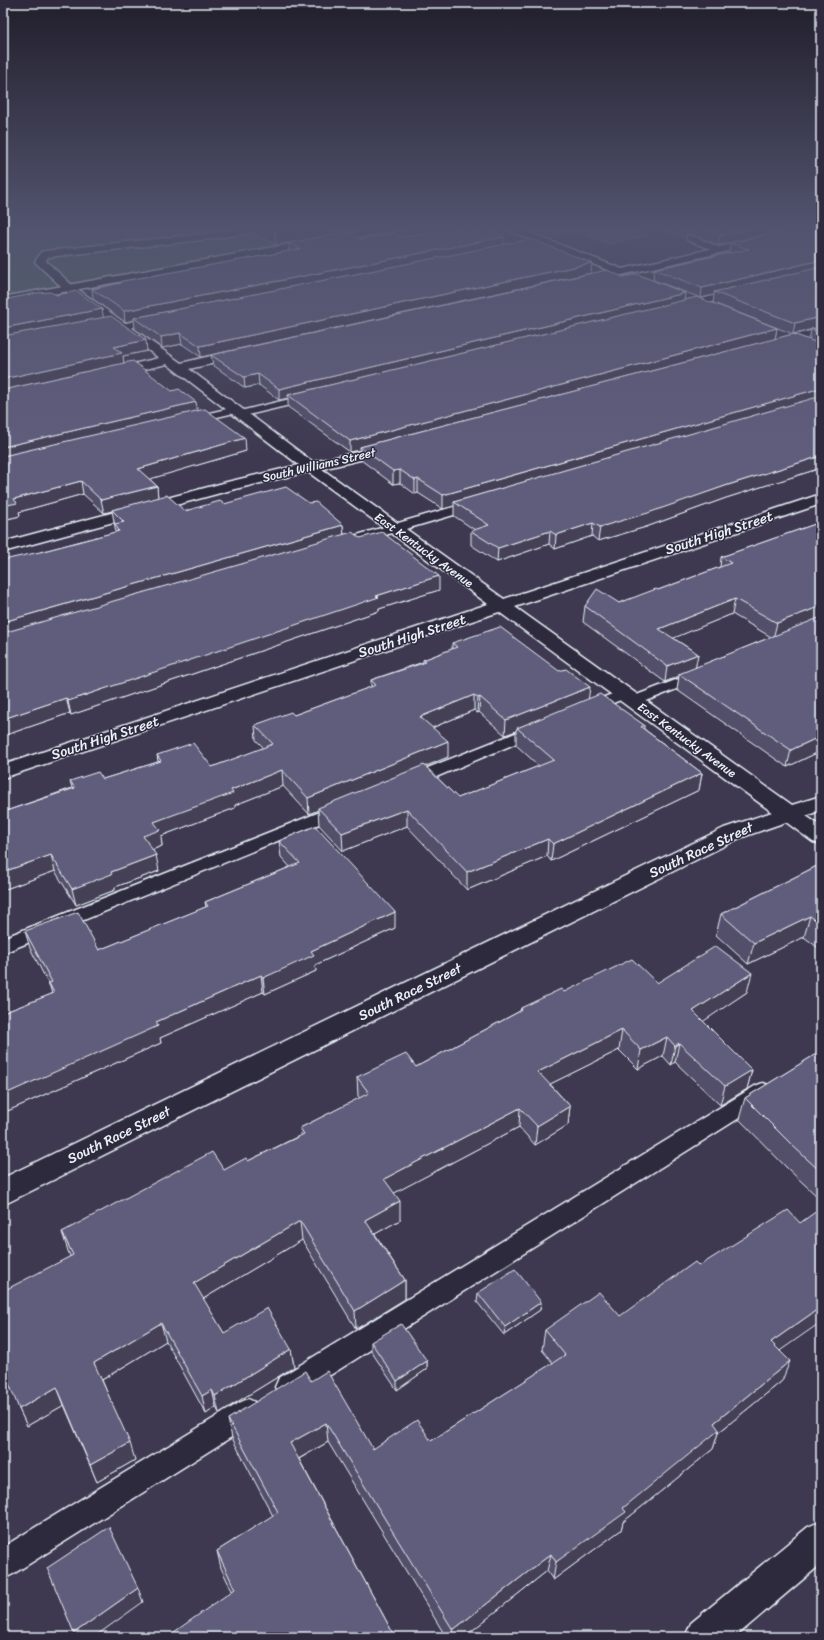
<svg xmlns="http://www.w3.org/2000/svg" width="824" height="1640" font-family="Sriracha,sans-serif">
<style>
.green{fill:#536862;stroke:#9eacad}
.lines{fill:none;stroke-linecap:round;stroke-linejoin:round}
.service-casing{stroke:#e8f1f8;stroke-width:3}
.minor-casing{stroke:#e8f1f8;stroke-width:3}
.tertiary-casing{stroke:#e8f1f8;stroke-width:3}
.service{fill:#2f2a3d;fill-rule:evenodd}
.minor{fill:#2f2a3d;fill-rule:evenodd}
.tertiary{fill:#2f2a3d;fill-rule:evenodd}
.wall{fill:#53506a;stroke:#e8f1f8;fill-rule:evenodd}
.shaded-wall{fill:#444156;stroke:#e8f1f8}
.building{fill:#615d7b;stroke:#e8f1f8}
.labels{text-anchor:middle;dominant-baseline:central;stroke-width:3;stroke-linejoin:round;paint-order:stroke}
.far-street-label{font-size:12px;fill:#e8f1f8;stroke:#2f2a3d}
.street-label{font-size:14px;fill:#e8f1f8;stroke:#2f2a3d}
</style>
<rect width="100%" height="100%" fill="#3e3950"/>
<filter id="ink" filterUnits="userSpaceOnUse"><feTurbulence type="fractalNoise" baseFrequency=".025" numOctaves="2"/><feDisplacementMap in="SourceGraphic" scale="8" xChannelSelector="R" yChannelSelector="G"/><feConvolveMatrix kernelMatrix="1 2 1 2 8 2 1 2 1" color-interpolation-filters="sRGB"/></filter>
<g filter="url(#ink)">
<g class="green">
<path d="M 3,226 L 395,226 L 3,297 Z"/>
<path d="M 525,226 L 598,226 L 549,236 Z"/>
<path d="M 610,226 L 625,226 L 649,235 L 609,244 L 579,232 Z"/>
</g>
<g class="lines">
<defs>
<g id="service">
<path d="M 687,236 L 693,236 L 725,250 L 718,252 L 687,240 Z"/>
<path d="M 736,290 L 740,293 L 739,295 L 684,309 L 680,306 L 681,304 Z"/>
<path d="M 156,316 L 160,319 L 159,321 L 121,330 L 116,327 L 118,325 Z"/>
<path d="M 311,394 L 315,395 L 316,397 L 315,399 L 239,417 L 235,416 L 234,413 L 192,423 L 187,420 L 188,418 L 235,407 L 239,408 L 240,411 Z"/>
<path d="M 477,500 L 483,504 L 481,507 L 341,548 L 337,549 L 331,545 L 333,542 Z"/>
<path d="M 699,671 L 704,672 L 706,675 L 704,678 L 639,704 L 629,704 L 626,701 L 629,698 Z"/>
<path d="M 623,690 L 628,691 L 630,694 L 628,697 L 588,713 L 583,711 L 580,708 L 583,705 Z"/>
<path d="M 538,724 L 543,726 L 546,729 L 543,732 L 417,785 L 411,786 L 405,785 L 403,781 L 405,777 Z"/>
<path d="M 340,804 L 346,805 L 348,809 L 346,813 L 3,953 L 3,938 Z"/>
<path d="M 763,1083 L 771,1086 L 774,1092 L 771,1098 L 297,1396 L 288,1400 L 279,1396 L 275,1387 L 279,1378 L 755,1086 Z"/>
<path d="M 248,1399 L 257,1403 L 261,1412 L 257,1421 L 13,1574 L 3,1579 L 3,1547 L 239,1403 Z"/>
</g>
<g id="minor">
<path d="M 253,226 L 279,226 L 274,229 L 210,239 L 48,257 L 46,261 L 73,286 L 181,363 L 241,349 L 245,350 L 247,353 L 245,356 L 189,369 L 313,462 L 389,445 L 394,446 L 396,449 L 394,452 L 322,469 L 504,599 L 821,494 L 821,504 L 515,607 L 792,805 L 821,796 L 821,810 L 806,816 L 821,826 L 821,844 L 813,842 L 786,822 L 740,838 L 3,1205 L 3,1178 L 724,828 L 772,812 L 499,612 L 3,778 L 3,765 L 488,604 L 308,472 L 235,489 L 3,552 L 3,542 L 227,482 L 299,465 L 167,364 L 111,377 L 107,376 L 105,373 L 107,370 L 159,358 L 65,290 L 35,262 L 41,252 L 45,251 L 210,233 Z"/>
<path d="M 498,226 L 512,226 L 622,269 L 759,238 L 764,241 L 759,244 L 586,283 L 582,282 L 581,280 L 582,278 L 610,271 Z"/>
<path d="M 821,328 L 821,336 L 774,349 L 768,345 L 770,342 Z"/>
<path d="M 821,1521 L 821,1564 L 735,1637 L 685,1637 L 691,1623 L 808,1527 Z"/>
</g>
<path id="tertiary" d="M 388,226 L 411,226 L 406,229 L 3,303 L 3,297 Z"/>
</defs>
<use href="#service" class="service-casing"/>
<use href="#minor" class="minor-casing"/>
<use href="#tertiary" class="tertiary-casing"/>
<use href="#service" class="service"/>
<use href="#minor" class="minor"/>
<use href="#tertiary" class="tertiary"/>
</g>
<g class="wall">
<path d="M 253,226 L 333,226 L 333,235 L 361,239 L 401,237 L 439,232 L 504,244 L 592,263 L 591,273 L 201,357 L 182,344 L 162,348 L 135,329 L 134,320 L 125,322 L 93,299 L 92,289 L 289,251 L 289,243 L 276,245 L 254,234 Z"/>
<path d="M 655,226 L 821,226 L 821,468 L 726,498 L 646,527 L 598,541 L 592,536 L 555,549 L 549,544 L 497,562 L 471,545 L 471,531 L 475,530 L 454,516 L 454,506 L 443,509 L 418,493 L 415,494 L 400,483 L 393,484 L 361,460 L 360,450 L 350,452 L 288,407 L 288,398 L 279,400 L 259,385 L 245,388 L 213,365 L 211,355 L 684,300 L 777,328 L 775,339 L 793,334 L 713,303 L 714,295 L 701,298 L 653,280 L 654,269 L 731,253 L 729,252 L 730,243 L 718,245 L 694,235 L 687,234 L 686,237 ZM 811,330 L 809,340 L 793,334 Z"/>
<path d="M 57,295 L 102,309 L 103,317 L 147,351 L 123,356 L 124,363 L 197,411 L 246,451 L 149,479 L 157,486 L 158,498 L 185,511 L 224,504 L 309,503 L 343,525 L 344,535 L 360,538 L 439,590 L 379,609 L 379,611 L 71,715 L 70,713 L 3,736 L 40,552 L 116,532 L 112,511 L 104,513 L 83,494 L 19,512 L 20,516 L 3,520 Z"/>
<path d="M 821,522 L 821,751 L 787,767 L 677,690 L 679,676 L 665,682 L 583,622 L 585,606 L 619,603 L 658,590 L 720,567 L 721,557 ZM 732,614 L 771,637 L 695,668 L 698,654 L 673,638 Z"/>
<path d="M 452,643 L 588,699 L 644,725 L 644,729 L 702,773 L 699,790 L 551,861 L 547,856 L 467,890 L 407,826 L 343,851 L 319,825 L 318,810 L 309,814 L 283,786 L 235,805 L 235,808 L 161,836 L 162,846 L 152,850 L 159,871 L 115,887 L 115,890 L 76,905 L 55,871 L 3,890 L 3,812 L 72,788 L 70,781 L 103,779 L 158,762 L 157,755 L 212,767 L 264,748 L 256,740 L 255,725 L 294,715 L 371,687 L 371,680 L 423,662 L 423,660 L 452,649 ZM 474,710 L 477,713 L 479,712 L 505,735 L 516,731 L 516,745 L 539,766 L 458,798 L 425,766 L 448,757 L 432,728 Z"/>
<path d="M 279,841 L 395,928 L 315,965 L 316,971 L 265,994 L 263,992 L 160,1038 L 161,1043 L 3,1113 L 3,1013 L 52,994 L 50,987 L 30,948 L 25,931 L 99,950 L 206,907 L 205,902 L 290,867 L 281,857 Z"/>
<path d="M 821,864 L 821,950 L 804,937 L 748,964 L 716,935 L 721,914 Z"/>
<path d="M 657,983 L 747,992 L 703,1021 L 752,1070 L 747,1089 L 724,1103 L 720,1105 L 675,1062 L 671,1065 L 663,1056 L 638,1069 L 619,1050 L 550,1084 L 570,1106 L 568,1125 L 535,1145 L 519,1127 L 394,1193 L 400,1220 L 375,1234 L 405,1280 L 405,1299 L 356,1329 L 302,1240 L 203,1299 L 224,1333 L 291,1349 L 294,1367 L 219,1413 L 216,1407 L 206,1414 L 166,1341 L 102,1380 L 135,1460 L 97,1482 L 64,1405 L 27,1426 L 19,1409 L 70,1256 L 68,1251 L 62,1232 L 248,1161 L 301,1135 L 300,1128 L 360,1098 L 358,1096 L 357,1077 L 416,1067 L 520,1011 L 521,1008 L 564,992 Z"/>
<path d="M 821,1051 L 821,1200 L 787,1168 L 739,1119 L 745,1098 Z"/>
<path d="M 478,1293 L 541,1302 L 540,1310 L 504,1335 L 477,1302 Z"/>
<path d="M 620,1316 L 780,1350 L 782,1381 L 718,1433 L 713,1449 L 623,1522 L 621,1530 L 553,1580 L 547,1571 L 464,1637 L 446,1637 L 328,1442 L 299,1459 L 395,1637 L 232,1591 L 221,1568 L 217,1551 L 273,1516 L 232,1438 L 228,1419 L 311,1381 L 373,1449 L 431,1441 L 553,1363 L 542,1350 L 545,1330 Z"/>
<path d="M 371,1342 L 427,1361 L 427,1369 L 397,1390 L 371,1351 Z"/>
</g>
<g class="shaded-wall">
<path d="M 278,226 L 333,226 L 333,235 L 276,245 L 275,227 Z"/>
<path d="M 687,226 L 688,226 L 687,234 L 686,237 Z"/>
<path d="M 762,226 L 803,226 L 718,245 L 720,236 Z"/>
<path d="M 504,237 L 504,246 L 134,318 L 134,320 L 125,322 L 124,311 Z"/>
<path d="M 821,260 L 821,270 L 714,292 L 714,295 L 701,298 L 702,288 Z"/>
<path d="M 592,263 L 591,273 L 201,357 L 200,346 Z"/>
<path d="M 685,293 L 684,302 L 288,395 L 288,398 L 279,400 L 279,389 Z"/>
<path d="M 102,309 L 104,320 L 3,339 L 3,328 Z"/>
<path d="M 821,317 L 821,327 L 793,334 L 795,323 Z"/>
<path d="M 777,328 L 775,339 L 360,447 L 360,450 L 350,452 L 350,441 Z"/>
<path d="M 180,333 L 182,344 L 162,348 L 161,337 Z"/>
<path d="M 146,340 L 147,351 L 123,356 L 124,364 L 3,391 L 3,379 L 114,347 Z"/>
<path d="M 258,374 L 259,385 L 245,388 L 244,377 Z"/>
<path d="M 821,388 L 821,399 L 454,502 L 454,506 L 443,509 L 443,495 Z"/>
<path d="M 196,402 L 198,414 L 3,460 L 3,447 Z"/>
<path d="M 245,438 L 246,451 L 140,482 L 138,469 Z"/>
<path d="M 821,456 L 821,468 L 726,498 L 646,527 L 598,541 L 600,527 L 728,485 Z"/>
<path d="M 400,470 L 400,483 L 393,484 L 393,471 Z"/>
<path d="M 418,479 L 418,493 L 415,494 L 415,480 Z"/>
<path d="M 81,481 L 83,494 L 19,512 L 20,516 L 3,520 L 3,506 L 14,499 Z"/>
<path d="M 157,486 L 158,499 L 112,510 L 112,511 L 104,513 L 101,500 Z"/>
<path d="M 593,523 L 592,536 L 555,549 L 556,535 Z"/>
<path d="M 343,525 L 344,538 L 3,637 L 3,622 Z"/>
<path d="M 550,531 L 549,544 L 497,562 L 498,548 Z"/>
<path d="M 439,576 L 439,590 L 379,609 L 379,611 L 71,715 L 68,701 L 376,596 Z"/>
<path d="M 735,599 L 732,614 L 657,645 L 659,629 Z"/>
<path d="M 821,606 L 821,620 L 773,639 L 777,623 Z"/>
<path d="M 698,654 L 695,670 L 679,674 L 679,676 L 665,682 L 667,666 Z"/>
<path d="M 590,687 L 588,702 L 517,728 L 516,731 L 505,735 L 506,720 Z"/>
<path d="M 474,695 L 474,710 L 420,733 L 420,717 Z"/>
<path d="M 480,697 L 479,712 L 477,713 L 478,698 Z"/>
<path d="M 66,698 L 70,713 L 3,736 L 3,719 Z"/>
<path d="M 821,736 L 821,751 L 787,767 L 791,750 Z"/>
<path d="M 448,741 L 448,757 L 320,810 L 318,808 L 318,810 L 309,814 L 308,798 Z"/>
<path d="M 282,770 L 283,786 L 235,805 L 235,808 L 161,836 L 162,846 L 146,852 L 143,836 L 154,822 L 231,790 Z"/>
<path d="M 702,773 L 699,790 L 551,861 L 553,844 Z"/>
<path d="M 407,809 L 407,826 L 343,851 L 342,833 Z"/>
<path d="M 548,839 L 547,856 L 467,890 L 467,872 Z"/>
<path d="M 51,855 L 55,871 L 3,890 L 3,872 Z"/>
<path d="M 156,855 L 159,871 L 115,887 L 115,890 L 76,905 L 72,889 L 111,872 Z"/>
<path d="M 395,912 L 395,928 L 315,965 L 316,971 L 265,994 L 263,978 L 311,951 Z"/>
<path d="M 810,916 L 804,937 L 748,964 L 754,943 Z"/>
<path d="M 752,973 L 747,992 L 689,1031 L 693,1011 Z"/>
<path d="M 261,975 L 263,992 L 160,1038 L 161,1043 L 3,1113 L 3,1095 L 156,1022 Z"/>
<path d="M 622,1030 L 619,1050 L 536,1091 L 538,1072 Z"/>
<path d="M 667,1037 L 663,1056 L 638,1069 L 641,1050 Z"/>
<path d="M 679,1043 L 675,1062 L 671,1065 L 675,1046 Z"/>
<path d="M 752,1070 L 747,1089 L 724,1103 L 720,1105 L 725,1086 Z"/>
<path d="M 570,1106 L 568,1125 L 535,1145 L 537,1126 Z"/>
<path d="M 520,1108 L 519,1127 L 385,1198 L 384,1179 Z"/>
<path d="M 400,1201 L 400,1220 L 366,1239 L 365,1220 Z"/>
<path d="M 300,1221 L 302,1240 L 198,1302 L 194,1283 Z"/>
<path d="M 405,1280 L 405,1299 L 356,1329 L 355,1311 Z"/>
<path d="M 541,1302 L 540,1310 L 504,1335 L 505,1327 Z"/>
<path d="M 821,1307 L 821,1322 L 764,1362 L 771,1342 Z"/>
<path d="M 161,1323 L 166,1341 L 100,1381 L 94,1363 Z"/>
<path d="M 291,1349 L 294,1367 L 219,1413 L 215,1396 Z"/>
<path d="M 427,1361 L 427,1369 L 397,1390 L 397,1381 Z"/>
<path d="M 790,1361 L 782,1381 L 718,1433 L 713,1449 L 623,1522 L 621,1530 L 553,1580 L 556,1562 L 623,1508 L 714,1423 Z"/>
<path d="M 57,1387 L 64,1405 L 27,1426 L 19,1409 Z"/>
<path d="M 212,1390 L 216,1407 L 206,1414 L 202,1396 Z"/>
<path d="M 326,1423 L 328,1442 L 293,1462 L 290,1443 Z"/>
<path d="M 130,1443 L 135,1460 L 97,1482 L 90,1465 Z"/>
<path d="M 551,1554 L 547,1571 L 464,1637 L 452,1637 L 453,1630 Z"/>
<path d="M 138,1588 L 143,1602 L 94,1637 L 76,1637 L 74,1633 Z"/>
</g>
<g class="building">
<path d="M 698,226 L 762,226 L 720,236 Z"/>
<path d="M 803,226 L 821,226 L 821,260 L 702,288 L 654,269 L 749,249 L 730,243 Z"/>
<path d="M 471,227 L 478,231 L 487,229 L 504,237 L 124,311 L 92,289 L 121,283 L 122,281 L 301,249 L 289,243 L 347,232 L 361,239 L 392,233 L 401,237 L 434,231 L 439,232 Z"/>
<path d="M 531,239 L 592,263 L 200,346 L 180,333 L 161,337 L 134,318 Z"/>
<path d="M 821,267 L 821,317 L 795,323 L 714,292 Z"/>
<path d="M 607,270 L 623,277 L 637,274 L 685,293 L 279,389 L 258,374 L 244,377 L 211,355 Z"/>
<path d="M 77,291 L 102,309 L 3,328 L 3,300 L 36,293 L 50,292 L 57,295 Z"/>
<path d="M 697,297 L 777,328 L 350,441 L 288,395 Z"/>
<path d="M 111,316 L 146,340 L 114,347 L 122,353 L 3,379 L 3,336 Z"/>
<path d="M 821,327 L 821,333 L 811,329 Z"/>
<path d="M 793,334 L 821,344 L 821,388 L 443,495 L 418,479 L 415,480 L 400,470 L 393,471 L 360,447 Z"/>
<path d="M 133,361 L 172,391 L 179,389 L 196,402 L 3,447 L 3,390 Z"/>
<path d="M 821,396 L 821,456 L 728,485 L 648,513 L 600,527 L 593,523 L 556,535 L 550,531 L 498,548 L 471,531 L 489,525 L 454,502 Z"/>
<path d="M 205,409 L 245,438 L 138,469 L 157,486 L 101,500 L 81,481 L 14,499 L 17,503 L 3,506 L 3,456 Z"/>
<path d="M 286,487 L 309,503 L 316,502 L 343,525 L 3,622 L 3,560 L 40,552 L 119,531 L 115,524 L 124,522 L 112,510 L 167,495 L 185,511 L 220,501 L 224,504 Z"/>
<path d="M 821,522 L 821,606 L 777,623 L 735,599 L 659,629 L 698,654 L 667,666 L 585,606 L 597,589 L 619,603 L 656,589 L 658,590 L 731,563 L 721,557 Z"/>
<path d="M 352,532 L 360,538 L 382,532 L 439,576 L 376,596 L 379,597 L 68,701 L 66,698 L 3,719 L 3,633 Z"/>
<path d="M 821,617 L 821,736 L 791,750 L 679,674 Z"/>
<path d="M 500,627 L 559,671 L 566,669 L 590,687 L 506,720 L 480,697 L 478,698 L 474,695 L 420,717 L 448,741 L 308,798 L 282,770 L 231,790 L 233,793 L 154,822 L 160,830 L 143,836 L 156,855 L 111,872 L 112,874 L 72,889 L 51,855 L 3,872 L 3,812 L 75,788 L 70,781 L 98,772 L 103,779 L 161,761 L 157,755 L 193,743 L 212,767 L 273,744 L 255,725 L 291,712 L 294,715 L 376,685 L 371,680 L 426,662 L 423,660 L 457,647 L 452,643 Z"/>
<path d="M 600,694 L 644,725 L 641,727 L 702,773 L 553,844 L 548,839 L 467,872 L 407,809 L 342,833 L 318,808 L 424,765 L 458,798 L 554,760 L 517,728 Z"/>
<path d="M 315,826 L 395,912 L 311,951 L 314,955 L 263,978 L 261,975 L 156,1022 L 158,1026 L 3,1095 L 3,1013 L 54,993 L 49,983 L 52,982 L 25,931 L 78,912 L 99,950 L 208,906 L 205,902 L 300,863 L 279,841 Z"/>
<path d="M 821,864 L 821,924 L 810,916 L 754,943 L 721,914 Z"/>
<path d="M 716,946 L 752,973 L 693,1011 L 752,1070 L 729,1084 L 725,1086 L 679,1043 L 675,1046 L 667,1037 L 641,1050 L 622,1030 L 538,1072 L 570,1106 L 537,1126 L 520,1108 L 384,1179 L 400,1201 L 365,1220 L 405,1280 L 355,1311 L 300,1221 L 194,1283 L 224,1333 L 267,1308 L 291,1349 L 215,1396 L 212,1390 L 202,1396 L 161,1323 L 94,1363 L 130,1443 L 90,1465 L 57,1387 L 19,1409 L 3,1368 L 3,1291 L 73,1255 L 62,1232 L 212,1152 L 224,1170 L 246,1158 L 248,1161 L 304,1134 L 300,1128 L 369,1093 L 357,1077 L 406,1054 L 416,1067 L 522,1010 L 521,1008 L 561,989 L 564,992 L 632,959 L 657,983 Z"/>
<path d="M 821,1051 L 821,1172 L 794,1147 L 745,1098 Z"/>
<path d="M 821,1208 L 821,1307 L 771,1342 L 790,1361 L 714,1423 L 719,1430 L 623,1508 L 626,1512 L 556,1562 L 551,1554 L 453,1630 L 326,1423 L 290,1443 L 395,1637 L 167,1637 L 235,1589 L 217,1551 L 278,1512 L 228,1419 L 305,1371 L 311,1381 L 327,1371 L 373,1449 L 417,1420 L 431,1441 L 565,1355 L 545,1330 L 599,1292 L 620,1316 L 695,1262 L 699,1266 L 788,1210 L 800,1223 Z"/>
<path d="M 515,1269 L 541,1302 L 505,1327 L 478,1293 Z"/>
<path d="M 401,1324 L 427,1361 L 397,1381 L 371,1342 Z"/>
<path d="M 109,1527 L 138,1588 L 74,1633 L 47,1568 Z"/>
</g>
</g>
<linearGradient id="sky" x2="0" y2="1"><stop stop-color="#221f2c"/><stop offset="0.5" stop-color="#52546f"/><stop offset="1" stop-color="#52546f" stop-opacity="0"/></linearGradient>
<rect width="824" height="456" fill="url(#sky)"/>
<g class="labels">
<g class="far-street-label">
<text transform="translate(319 465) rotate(-13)">South Williams Street</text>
<text transform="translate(424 550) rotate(36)">East Kentucky Avenue</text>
<text transform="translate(687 740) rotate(36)">East Kentucky Avenue</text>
</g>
<g class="street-label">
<text transform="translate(719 533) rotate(-18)">South High Street</text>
<text transform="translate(412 636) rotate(-18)">South High Street</text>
<text transform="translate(105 738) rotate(-18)">South High Street</text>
<text transform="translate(701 850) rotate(-25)">South Race Street</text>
<text transform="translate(410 992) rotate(-26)">South Race Street</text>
<text transform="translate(119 1135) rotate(-26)">South Race Street</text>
</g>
</g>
<rect width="824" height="1640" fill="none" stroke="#2f2a3d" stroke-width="16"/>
<rect x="8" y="8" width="808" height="1624" fill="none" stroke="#e8f1f8" stroke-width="1.5" filter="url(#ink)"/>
</svg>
